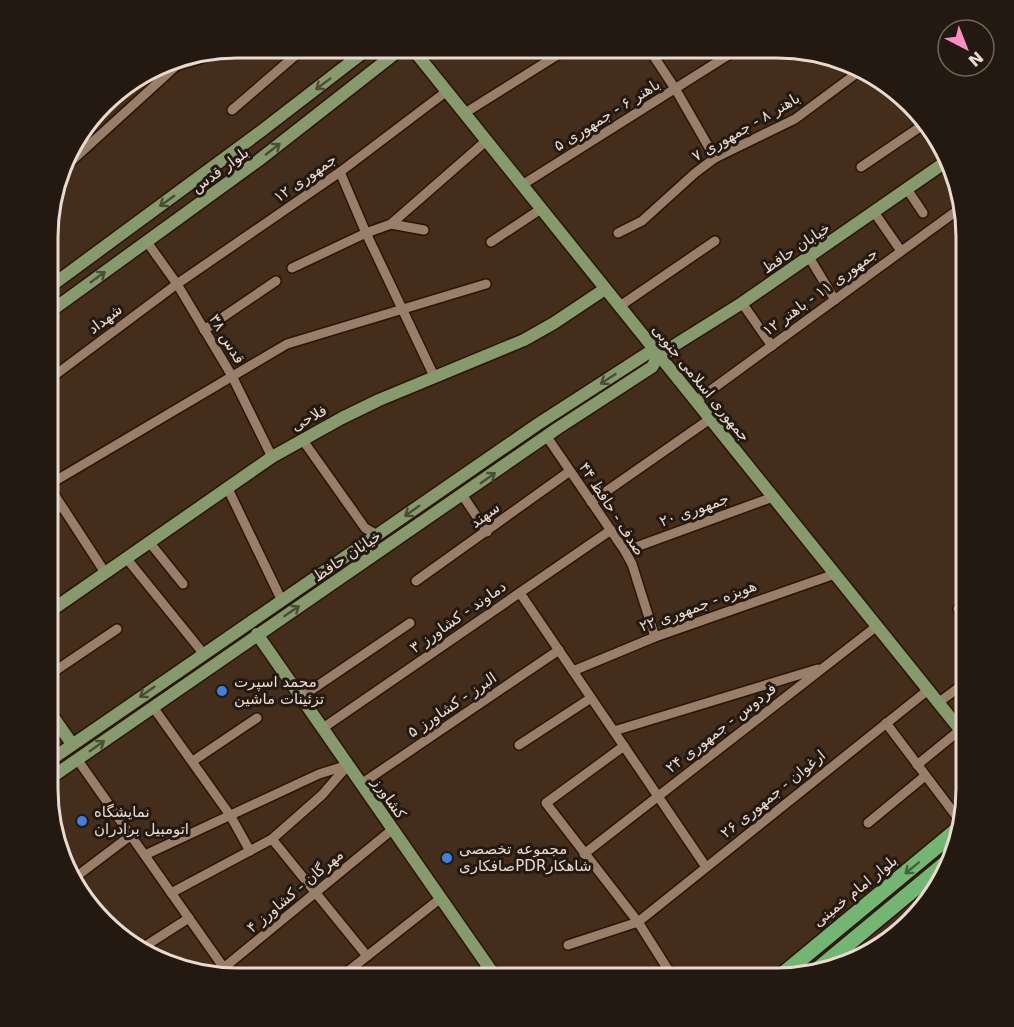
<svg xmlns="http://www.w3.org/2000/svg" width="1014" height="1027" font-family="'DejaVu Sans',Vazirmatn,sans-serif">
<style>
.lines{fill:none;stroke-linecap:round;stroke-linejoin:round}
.street-casing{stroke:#2a1504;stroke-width:12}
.secondary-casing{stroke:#2a1504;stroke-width:15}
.primary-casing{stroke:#2a1504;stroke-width:18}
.street{stroke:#997e6a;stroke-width:9}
.secondary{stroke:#869a6e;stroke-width:12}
.primary{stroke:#73b673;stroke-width:15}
.oneway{stroke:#4b4d36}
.oneway2{stroke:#47603d}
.shop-dot{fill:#3f7fe0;stroke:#231910;stroke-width:2}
.labels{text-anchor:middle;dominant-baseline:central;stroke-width:6;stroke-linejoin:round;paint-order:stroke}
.street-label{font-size:15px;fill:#e9dacf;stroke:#231910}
.poi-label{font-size:15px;fill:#e9dacf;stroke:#231910;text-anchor:start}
.rim{fill:none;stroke:#e9dacf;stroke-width:3}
</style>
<rect width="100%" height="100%" fill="#442e1b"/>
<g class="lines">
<defs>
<g id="street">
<path d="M 649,49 L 676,90 L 715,158"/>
<path d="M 232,110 L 304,48"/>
<path d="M 465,113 L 567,49"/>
<path d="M 65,167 L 176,66 L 229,50"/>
<path d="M 861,167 L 923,125"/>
<path d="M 340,172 L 366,233 L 434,376"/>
<path d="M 522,185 L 738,49"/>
<path d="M 907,189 L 923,213"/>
<path d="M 874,212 L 901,251"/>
<path d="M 391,224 L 486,141"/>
<path d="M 618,233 L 642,221 L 695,173 L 715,158 L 795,119 L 861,70"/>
<path d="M 147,242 L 177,284 L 232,376 L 272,457"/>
<path d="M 491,242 L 541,209"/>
<path d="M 809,257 L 835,300"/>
<path d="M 292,268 L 366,233 L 391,224 L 424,230"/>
<path d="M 742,303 L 772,346"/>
<path d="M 620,306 L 715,241"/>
<path d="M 204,330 L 276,281"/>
<path d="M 51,378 L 177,284 L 340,172 L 447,91"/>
<path d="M 696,401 L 962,207"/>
<path d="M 547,437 L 625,551 L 632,564 L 655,637"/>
<path d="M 302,439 L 365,528 L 377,535"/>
<path d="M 50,484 L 287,344 L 486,284"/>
<path d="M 50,488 L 106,574"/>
<path d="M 228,489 L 282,601"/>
<path d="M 463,496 L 487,532"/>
<path d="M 591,502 L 710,419"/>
<path d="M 50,514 L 61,506"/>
<path d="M 150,543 L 183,584"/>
<path d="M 625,551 L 773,497"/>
<path d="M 127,559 L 203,653"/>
<path d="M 416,581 L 570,471"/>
<path d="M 520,593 L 706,867"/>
<path d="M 958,609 L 966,603"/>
<path d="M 573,671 L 655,637 L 835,574"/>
<path d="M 49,675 L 117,629"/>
<path d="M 301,697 L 410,623"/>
<path d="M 938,703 L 966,682"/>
<path d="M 153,707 L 230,815 L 250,851"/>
<path d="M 886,723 L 960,821"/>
<path d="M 323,728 L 611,530"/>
<path d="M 614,731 L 818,669"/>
<path d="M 519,745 L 591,698"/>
<path d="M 624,746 L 546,803 L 638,922 L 674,979"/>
<path d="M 77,759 L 224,968"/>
<path d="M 193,761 L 257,718"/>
<path d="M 917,765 L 960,730"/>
<path d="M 361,784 L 559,650"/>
<path d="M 868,823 L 925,776"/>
<path d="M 272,839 L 322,795 L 348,765"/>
<path d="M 584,854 L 877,626"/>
<path d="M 145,855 L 319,774 L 348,765"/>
<path d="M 73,879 L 130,836"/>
<path d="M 171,893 L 272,839 L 367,956"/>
<path d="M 568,945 L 638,922 L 928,690"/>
<path d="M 139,950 L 189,918"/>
<path d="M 215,975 L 393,829"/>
<path d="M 338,979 L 441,898"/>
<path d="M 473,979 L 488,966"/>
</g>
<g id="secondary">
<path d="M 412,48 L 966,737"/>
<path d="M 913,111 L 941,149"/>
<path d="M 51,286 L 260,132 L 369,48"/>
<path d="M 51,311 L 259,160 L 402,48"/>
<path d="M 49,612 L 272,457 L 342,418 L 379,400 L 524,340 L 554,323 L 605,289"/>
<path d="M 257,634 L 497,979"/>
<path d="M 49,711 L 72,744"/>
<path d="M 49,761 L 538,424 L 648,353 L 659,355"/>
<path d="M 49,779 L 558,428 L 652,367 L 659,355 L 742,303 L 947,161"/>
</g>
<g id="primary">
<path d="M 812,974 L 947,862"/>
<path d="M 777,979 L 957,830"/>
</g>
</defs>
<use href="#street" class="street-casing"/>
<use href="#secondary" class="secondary-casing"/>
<use href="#primary" class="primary-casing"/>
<use href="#street" class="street"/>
<use href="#secondary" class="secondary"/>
<use href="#primary" class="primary"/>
</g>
<defs><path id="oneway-shaft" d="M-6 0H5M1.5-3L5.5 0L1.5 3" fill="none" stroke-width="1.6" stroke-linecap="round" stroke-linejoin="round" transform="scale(1.5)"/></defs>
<g class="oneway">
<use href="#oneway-shaft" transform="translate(323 84) rotate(143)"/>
<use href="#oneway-shaft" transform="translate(273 149) rotate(-38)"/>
<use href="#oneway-shaft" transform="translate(167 201) rotate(144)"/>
<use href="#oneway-shaft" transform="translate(98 277) rotate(-36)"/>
<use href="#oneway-shaft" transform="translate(608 379) rotate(147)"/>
<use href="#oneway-shaft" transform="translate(488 478) rotate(-35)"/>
<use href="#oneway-shaft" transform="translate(412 511) rotate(145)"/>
<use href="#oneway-shaft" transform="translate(292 611) rotate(-34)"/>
<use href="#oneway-shaft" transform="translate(147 692) rotate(145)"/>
<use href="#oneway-shaft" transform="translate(97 746) rotate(-35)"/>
</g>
<use class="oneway2" href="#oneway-shaft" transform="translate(912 868) rotate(141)"/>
<g class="shop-dot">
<circle cx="222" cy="691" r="6"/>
<circle cx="82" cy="821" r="6"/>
<circle cx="447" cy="858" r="6"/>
</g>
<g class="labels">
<g class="street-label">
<text transform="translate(607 115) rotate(-32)">باهنر ۶ - جمهوری ۵</text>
<text transform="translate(746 127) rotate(-30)">باهنر ۸ - جمهوری ۷</text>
<text transform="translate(220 170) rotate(-36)">بلوار قدس</text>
<text transform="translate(305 178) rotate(-35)">جمهوری ۱۲</text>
<text transform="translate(796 248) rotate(-34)">خیابان حافظ</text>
<text transform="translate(820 292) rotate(-36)">جمهوری ۱۱ - باهنر ۱۲</text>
<text transform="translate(105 319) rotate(-37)">شهداد</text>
<text transform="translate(227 339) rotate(59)">قدس ۳۸</text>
<text transform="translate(701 383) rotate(51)">جمهوری اسلامی جنوبی</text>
<text transform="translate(309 418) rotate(-29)">فلاحی</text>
<text transform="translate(612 509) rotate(57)">صدف - حافظ ۴۴</text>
<text transform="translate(694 510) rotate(-20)">جمهوری ۲۰</text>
<text transform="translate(485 515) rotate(-36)">سهند</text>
<text transform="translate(347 556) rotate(-34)">خیابان حافظ</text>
<text transform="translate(698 606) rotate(-20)">هویزه - جمهوری ۲۲</text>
<text transform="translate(458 617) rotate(-35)">دماوند - کشاورز ۳</text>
<text transform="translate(452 705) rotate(-34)">البرز - کشاورز ۵</text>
<text transform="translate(721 728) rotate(-38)">فردوس - جمهوری ۲۴</text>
<text transform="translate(773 794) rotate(-39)">ارغوان - جمهوری ۲۶</text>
<text transform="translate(389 798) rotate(55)">کشاورز</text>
<text transform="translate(295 891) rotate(-40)">مهرگان - کشاورز ۴</text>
<text transform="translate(855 891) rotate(-39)">بلوار امام خمینی</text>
</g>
<g class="poi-label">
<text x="234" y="682">محمد اسپرت<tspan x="234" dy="17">تزئینات ماشین</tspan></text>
<text x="94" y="812">نمایشگاه<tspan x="94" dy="17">اتومبیل برادران</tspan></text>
<text x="459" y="849">مجموعه تخصصی<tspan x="459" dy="17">صافکاریPDRشاهکار</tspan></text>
</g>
</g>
<path d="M0 0H1014V1027H0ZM237 58H777A179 179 0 0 1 956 237V789A179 179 0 0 1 777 968H237A179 179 0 0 1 58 789V237A179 179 0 0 1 237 58Z" fill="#231910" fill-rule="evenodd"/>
<path class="rim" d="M237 58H777A179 179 0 0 1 956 237V789A179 179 0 0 1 777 968H237A179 179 0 0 1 58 789V237A179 179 0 0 1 237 58Z"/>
<g transform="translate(966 48) rotate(138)"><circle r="28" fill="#231910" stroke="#72665c" stroke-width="1.5"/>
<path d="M0-4.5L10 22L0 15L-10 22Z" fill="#fb8fc4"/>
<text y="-9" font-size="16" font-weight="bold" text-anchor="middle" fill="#e9dacf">N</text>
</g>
</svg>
